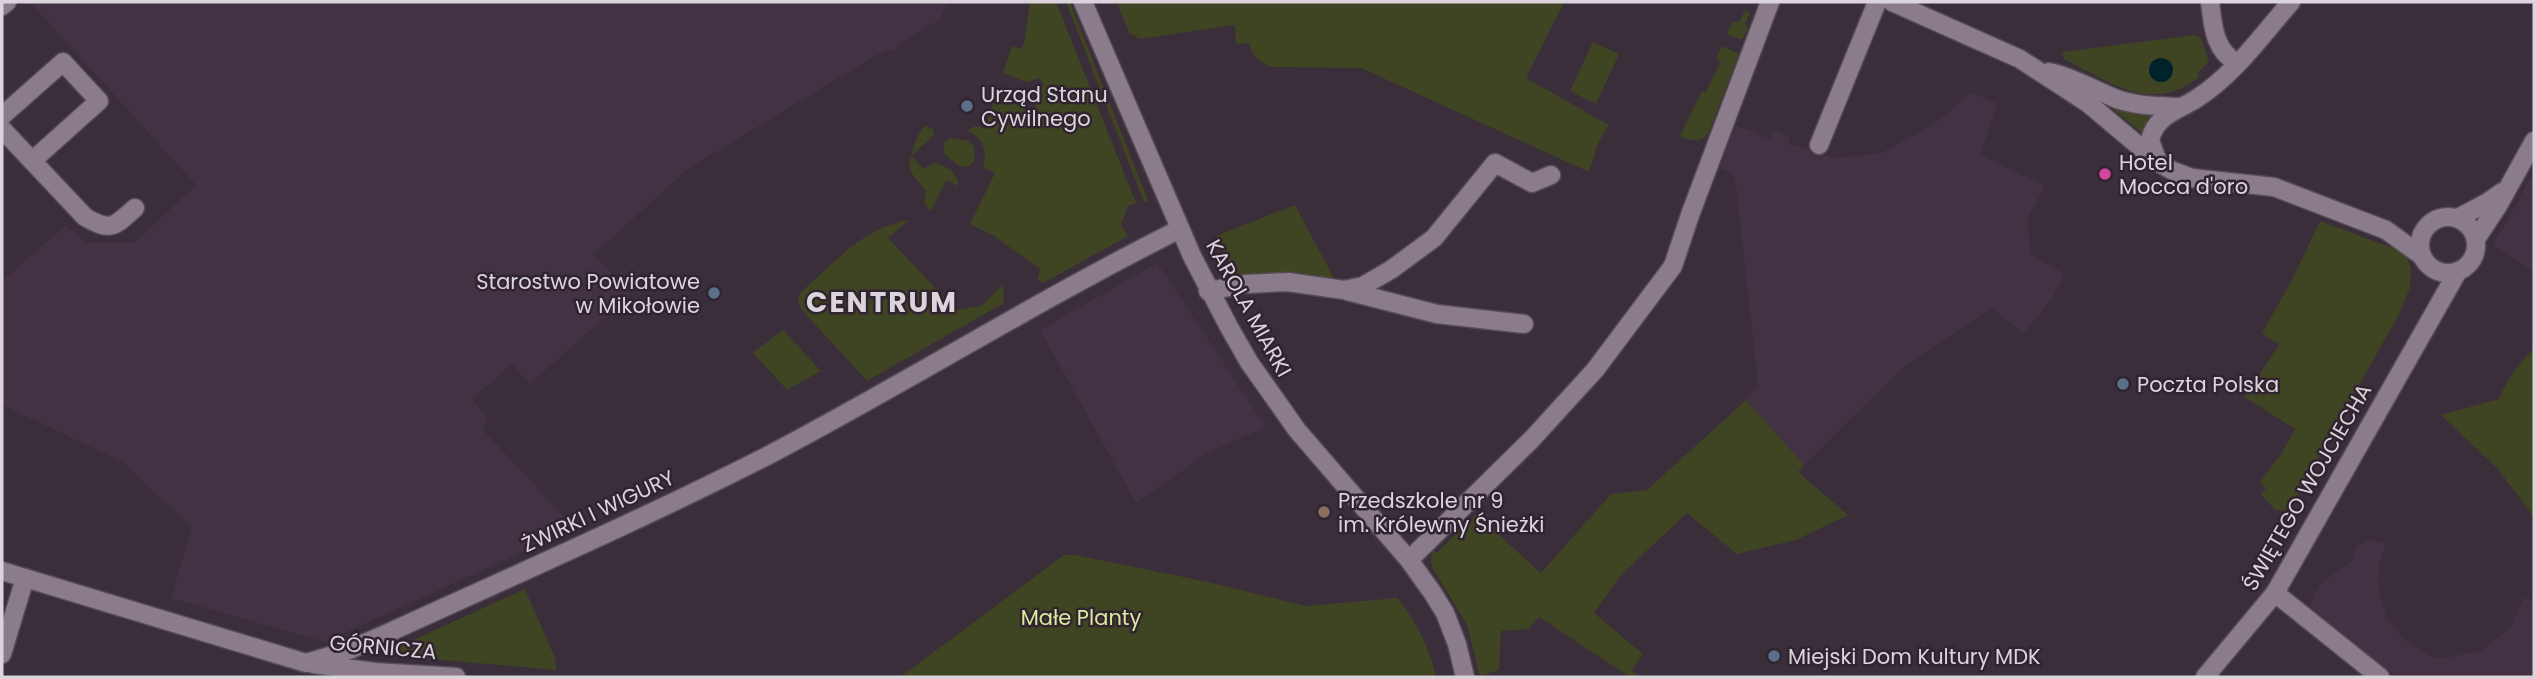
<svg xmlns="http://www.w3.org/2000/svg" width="2536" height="679" font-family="Poppins,sans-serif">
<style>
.built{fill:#433244}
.green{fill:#3f4422}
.water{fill:#00222a}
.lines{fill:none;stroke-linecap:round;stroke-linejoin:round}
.minor-casing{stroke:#554b55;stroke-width:21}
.minor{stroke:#8b7c8b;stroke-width:18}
.service-dot{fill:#5c6f8a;stroke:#302430;stroke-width:2.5}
.hotel-dot{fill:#d1479c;stroke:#302430;stroke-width:2.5}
.education-dot{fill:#8d6e63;stroke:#302430;stroke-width:2.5}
.labels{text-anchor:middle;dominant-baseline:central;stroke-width:5;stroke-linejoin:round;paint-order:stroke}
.poi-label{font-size:21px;fill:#dcd4dc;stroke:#302430;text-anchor:start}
.street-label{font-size:21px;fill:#dcd4dc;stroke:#302430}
.park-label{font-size:21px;fill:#dde89b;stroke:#302430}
.district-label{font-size:28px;font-weight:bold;letter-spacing:2px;fill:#dcd4dc;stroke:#302430}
</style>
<rect width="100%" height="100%" fill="#3a2e3a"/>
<g class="built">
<path d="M 30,2 L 947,2 L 940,19 L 902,43 L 893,51 L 886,50 L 855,68 L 688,169 L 594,254 L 630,295 L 530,384 L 512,364 L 472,399 L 488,418 L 483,430 L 575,528 L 325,642 L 171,598 L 192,528 L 123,462 L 2,405 L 2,281 L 66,225 L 86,243 L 134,243 L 196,185 Z"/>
<path d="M 1972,92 L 1998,104 L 1980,155 L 2045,186 L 2028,217 L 2030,254 L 2065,274 L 2052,298 L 2024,334 L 1992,308 L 1904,367 L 1804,465 L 1781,444 L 1746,400 L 1758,384 L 1736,187 L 1733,174 L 1719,168 L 1736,125 L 1770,139 L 1774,130 L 1790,137 L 1788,144 L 1835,158 L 1881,153 L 1934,124 Z"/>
<path d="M 2534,172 L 2534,272 L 2493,245 Z"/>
<path d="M 1157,263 L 1266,427 L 1209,452 L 1136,503 L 1040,330 Z"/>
<path d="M 2368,540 L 2386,543 L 2379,564 L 2378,587 L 2386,616 L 2404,640 L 2427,654 L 2441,659 L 2482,650 L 2511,627 L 2524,597 L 2534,601 L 2534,677 L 2396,677 L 2356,645 L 2310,606 L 2319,585 L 2353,560 L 2357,546 Z"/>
</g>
<g class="green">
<path d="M 1030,2 L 1056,2 L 1136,203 L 1128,206 L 1121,225 L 1128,236 L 1043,283 L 1037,280 L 1040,269 L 994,236 L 970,224 L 995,173 L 983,168 C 988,152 983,137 967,130 L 976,126 L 985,128 L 995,98 L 999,99 L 1000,97 L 1020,104 L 1028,113 L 1036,110 L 1034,98 L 1044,85 L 1039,78 L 1027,82 L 1003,73 L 1012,46 L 1020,49 L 1024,44 Z"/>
<path d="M 1066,2 L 1070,2 L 1148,201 L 1144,202 Z"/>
<path d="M 1117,2 L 1564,2 L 1526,78 L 1609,125 L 1598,143 L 1589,172 L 1361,68 L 1272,67 C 1259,62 1252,57 1249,43 L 1236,44 L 1235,25 L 1140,39 L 1129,33 Z"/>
<path d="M 1745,10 L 1750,13 L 1745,23 L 1748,29 L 1742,40 L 1727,34 L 1733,21 L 1739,23 Z"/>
<path d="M 2194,35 L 2201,38 L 2209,62 L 2198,72 L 2199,77 C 2152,115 2110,82 2064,59 L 2062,52 Z"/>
<path d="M 1593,42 L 1619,54 L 1596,104 L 1570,91 Z"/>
<path d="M 1722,46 L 1739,54 L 1708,134 C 1699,144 1690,140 1680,136 L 1702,91 L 1706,92 L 1721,61 L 1716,58 Z"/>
<path d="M 2106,103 L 2133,113 L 2150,115 L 2144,126 L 2143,134 Z"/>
<path d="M 925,126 L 933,129 L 934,135 L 911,156 L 924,169 L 933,163 C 944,164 960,174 958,186 L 946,180 L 931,211 L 924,203 L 926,191 C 910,170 905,172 914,146 C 917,138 919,132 925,126 Z"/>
<path d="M 950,138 L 968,141 L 974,147 L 975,160 L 968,167 L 959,166 L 945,155 L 943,144 Z"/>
<path d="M 1295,205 L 1335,280 L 1325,282 L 1236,275 L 1216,236 Z"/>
<path d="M 909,220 L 888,238 L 956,310 L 981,306 L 1003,285 L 1004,303 L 867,381 L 801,309 L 798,301 L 800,293 C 832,265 865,226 909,220 Z"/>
<path d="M 2320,221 L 2393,248 L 2407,257 L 2411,269 L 2410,288 L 2398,316 L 2288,511 L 2275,510 L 2261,494 L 2266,488 L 2260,482 L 2282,453 L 2295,429 L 2244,397 L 2279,345 L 2262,333 L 2291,282 Z"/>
<path d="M 783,330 L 821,371 L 787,390 L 753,353 Z"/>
<path d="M 2534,349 L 2534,517 L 2497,468 L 2441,415 L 2499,399 C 2507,379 2518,363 2534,349 Z"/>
<path d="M 1746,400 L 1804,465 L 1798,472 L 1848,515 L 1796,540 L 1737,554 L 1687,513 L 1621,575 L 1594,613 L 1643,654 L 1632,670 L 1641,677 L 1630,677 L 1539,617 L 1528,629 L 1501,631 L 1499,670 L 1480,676 L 1467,625 L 1432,567 L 1431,559 L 1433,550 L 1437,553 L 1476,514 L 1541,573 L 1611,494 L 1647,490 Z"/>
<path d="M 1064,555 L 1075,555 L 1208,582 L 1306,606 L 1397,598 C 1417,622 1429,647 1436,677 L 900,677 Z"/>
<path d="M 525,589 L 555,658 L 556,670 L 409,657 L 399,652 L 398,647 Z"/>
</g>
<circle class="water" cx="2161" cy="70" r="12"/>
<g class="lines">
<defs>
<g id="minor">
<path d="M 1083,2 L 1192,256 L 1229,327 L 1249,362 L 1297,430 L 1409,560 L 1432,592 L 1445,613 L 1457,644 L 1465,677"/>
<path d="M 1892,2 L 2020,59 L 2089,104 L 2159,163 L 2173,171 L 2192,178 L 2274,187 L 2386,230 L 2422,256"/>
<path d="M 2210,2 C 2213,26 2214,50 2237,63"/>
<path d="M 2,6 L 7,2"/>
<path d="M 2049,72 C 2074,77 2093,90 2117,99 C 2137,106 2158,106 2179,107"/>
<path d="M 2,116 L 63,62 L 99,101 L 32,161"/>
<path d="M 2,129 L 85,217 C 111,232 114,227 135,208"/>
<path d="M 1819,145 L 1877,2"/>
<path d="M 2157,160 L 2150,140 C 2156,115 2177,111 2196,99 C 2234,75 2262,35 2291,2"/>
<circle cx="2448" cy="245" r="28"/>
<path d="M 2458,218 L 2488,202 L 2502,192"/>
<path d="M 2476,239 L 2499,204 L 2534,141"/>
<path d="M 1208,291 L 1246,284 L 1288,282 L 1344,290 L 1363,286 L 1392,269 L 1434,238 L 1495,163 L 1532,183 L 1551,175"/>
<path d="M 1347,291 L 1437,314 L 1524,324"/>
<path d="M 1409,560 L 1532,439 L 1595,370 L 1673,266 L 1690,215 L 1770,2"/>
<path d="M 2,571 L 306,663 L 349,650 L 388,633 C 515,575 643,519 767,456 C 906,383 1040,299 1180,229"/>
<path d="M 2275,593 L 2380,677"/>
<path d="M 2,654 L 25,578"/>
<path d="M 313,664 L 375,672 L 456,677"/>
<path d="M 2205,677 L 2275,593 L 2458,271"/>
</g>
</defs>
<use href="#minor" class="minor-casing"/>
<use href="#minor" class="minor"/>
</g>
<g class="service-dot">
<circle cx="967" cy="106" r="7"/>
<circle cx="714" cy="293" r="7"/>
<circle cx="2123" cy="384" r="7"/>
<circle cx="1774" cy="656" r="7"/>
</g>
<circle class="hotel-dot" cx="2105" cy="174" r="7"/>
<circle class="education-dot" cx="1324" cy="512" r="7"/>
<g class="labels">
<g class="poi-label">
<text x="981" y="94">Urząd Stanu<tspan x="981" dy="24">Cywilnego</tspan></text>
<text x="2119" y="162">Hotel<tspan x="2119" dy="24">Mocca d'oro</tspan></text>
<text x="700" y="281" text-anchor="end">Starostwo Powiatowe<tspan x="700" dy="24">w Mikołowie</tspan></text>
<text x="2137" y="384">Poczta Polska</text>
<text x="1338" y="500">Przedszkole nr 9<tspan x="1338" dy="24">im. Królewny Śnieżki</tspan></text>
<text x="1788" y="656">Miejski Dom Kultury MDK</text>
</g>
<g class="street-label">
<text transform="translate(1249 308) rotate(61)">KAROLA MIARKI</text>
<text transform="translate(2307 487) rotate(-60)">ŚWIĘTEGO WOJCIECHA</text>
<text transform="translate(598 511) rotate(-25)">ŻWIRKI I WIGURY</text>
<text transform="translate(383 647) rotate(5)">GÓRNICZA</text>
</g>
<g class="park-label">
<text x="1081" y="617">Małe Planty</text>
</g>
<g class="district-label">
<text x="882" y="302">CENTRUM</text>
</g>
</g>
<rect width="2536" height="679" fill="none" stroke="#dcd4dc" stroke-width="7"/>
</svg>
